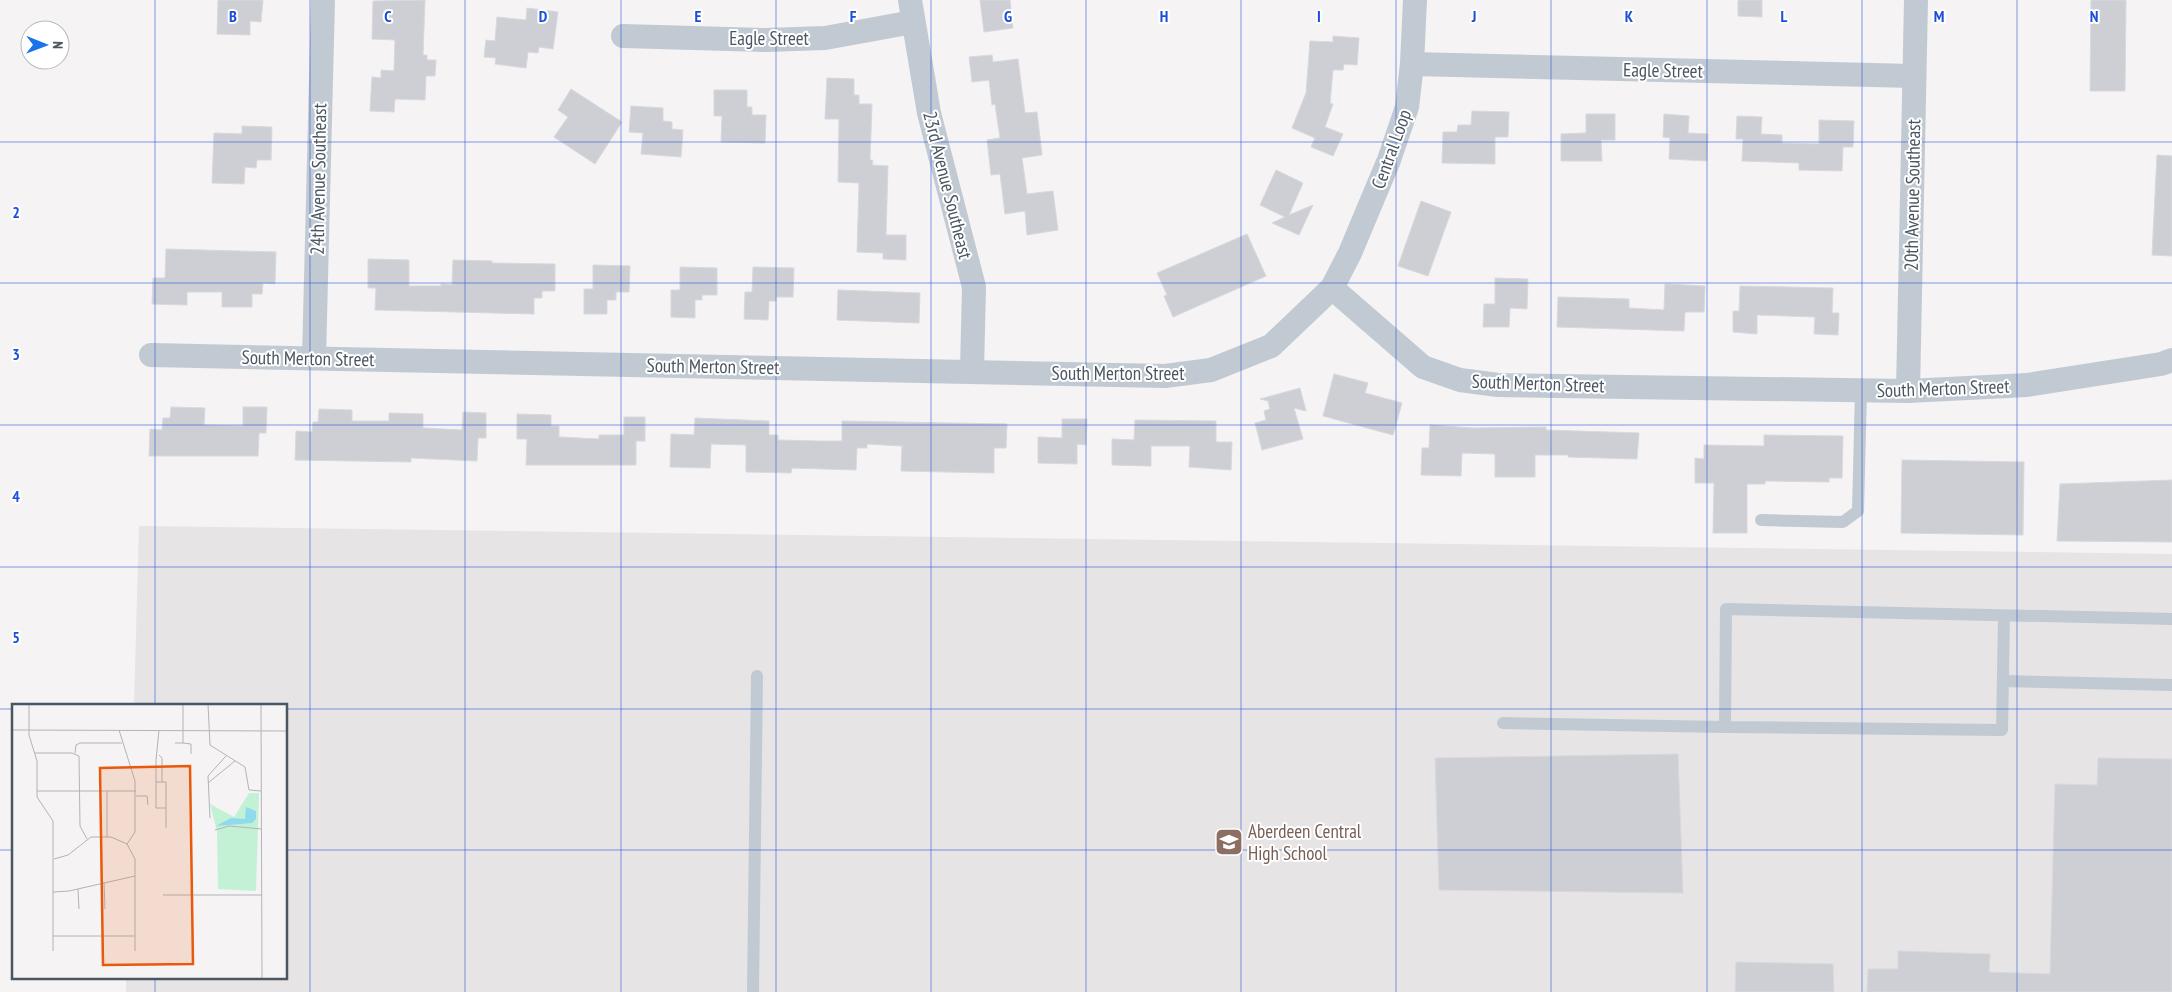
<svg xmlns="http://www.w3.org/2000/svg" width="2172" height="992" font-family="'PT Sans Narrow',sans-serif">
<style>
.education{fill:#e6e4e5}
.building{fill:#cdcfd5;stroke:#d7d9de}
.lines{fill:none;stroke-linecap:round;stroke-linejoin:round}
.lane{stroke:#c1cad2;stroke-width:12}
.street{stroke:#c1cad2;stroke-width:24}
.grid{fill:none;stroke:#1d4ed8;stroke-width:1;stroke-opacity:0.55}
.labels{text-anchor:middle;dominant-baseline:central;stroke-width:4;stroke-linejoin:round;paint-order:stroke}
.street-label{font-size:19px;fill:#4a5661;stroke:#fff}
.education-label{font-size:19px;fill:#785e54;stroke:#fff;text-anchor:start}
.inset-road{fill:none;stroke:#b1b4b9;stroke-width:1}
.view{fill:#e8590c;fill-opacity:0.15;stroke:#e8590c;stroke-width:2.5}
.inset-edge{fill:none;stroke:#4a5661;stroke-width:2.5}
.grid-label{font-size:16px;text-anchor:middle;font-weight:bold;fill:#1d4ed8;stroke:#fff;stroke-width:4;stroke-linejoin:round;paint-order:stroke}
</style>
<rect width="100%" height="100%" fill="#f5f3f3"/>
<path class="education" d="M 139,526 L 2172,554 L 2172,992 L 126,992 L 126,978 L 286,978 L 286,706 L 134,706 Z"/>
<g class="building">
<path d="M 218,0 L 263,0 L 261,22 L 250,21 L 250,35 L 217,34 Z"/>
<path d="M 425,0 L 423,55 L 427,55 L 427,60 L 436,60 L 435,76 L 426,76 L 425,100 L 395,99 L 394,112 L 370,111 L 372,77 L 381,78 L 381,70 L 394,71 L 395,40 L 372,39 L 373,1 Z"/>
<path d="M 980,0 L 1010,0 L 1013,28 L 984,32 Z"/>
<path d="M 1738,0 L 1762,0 L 1762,17 L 1738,16 Z"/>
<path d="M 2091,0 L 2126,0 L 2125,91 L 2090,91 Z"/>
<path d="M 527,8 L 558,12 L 553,49 L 539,47 L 538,53 L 528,52 L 526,68 L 495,64 L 496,58 L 484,57 L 486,40 L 495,41 L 497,17 L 526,20 Z"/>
<path d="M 1333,36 L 1359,38 L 1357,65 L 1344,64 L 1343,70 L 1333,70 L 1330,103 L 1333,104 L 1325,127 L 1343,134 L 1333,156 L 1311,147 L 1315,138 L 1292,128 L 1306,93 L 1310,41 L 1333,42 Z"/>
<path d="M 992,55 L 993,62 L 1018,59 L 1025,113 L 1037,112 L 1042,155 L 1022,158 L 1027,194 L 1053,191 L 1058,230 L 1027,235 L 1025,211 L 1005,214 L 1000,174 L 991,175 L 987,140 L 1000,138 L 995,104 L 992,105 L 989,80 L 972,82 L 969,57 Z"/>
<path d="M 827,78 L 854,79 L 854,95 L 859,95 L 859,104 L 872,104 L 870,160 L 873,160 L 872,165 L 888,166 L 886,235 L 906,235 L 906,260 L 883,259 L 883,253 L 857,252 L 859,183 L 838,182 L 839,119 L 825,119 Z"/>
<path d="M 571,89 L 622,122 L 595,164 L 554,137 L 568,117 L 558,110 Z"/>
<path d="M 714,90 L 747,90 L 747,107 L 752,107 L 752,115 L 766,115 L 765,143 L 721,142 L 722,116 L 714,116 Z"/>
<path d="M 631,106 L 663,108 L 663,121 L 672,122 L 672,129 L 683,130 L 681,157 L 641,154 L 643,133 L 629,132 Z"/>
<path d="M 1472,111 L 1509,112 L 1508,137 L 1495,137 L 1495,164 L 1442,163 L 1443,132 L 1457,132 L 1458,125 L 1471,125 Z"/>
<path d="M 1586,114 L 1615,114 L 1615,140 L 1601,140 L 1602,161 L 1561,161 L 1561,134 L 1586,133 Z"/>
<path d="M 1664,114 L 1689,116 L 1688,133 L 1708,134 L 1707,161 L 1669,159 L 1670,138 L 1663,137 Z"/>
<path d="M 1737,116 L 1762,117 L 1761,134 L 1782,135 L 1782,143 L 1819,144 L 1819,120 L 1854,121 L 1853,147 L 1843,147 L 1842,171 L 1799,170 L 1799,163 L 1742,161 L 1743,139 L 1736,139 Z"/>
<path d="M 242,126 L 272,127 L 271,160 L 257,160 L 256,168 L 245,167 L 244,184 L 212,183 L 214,133 L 242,134 Z"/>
<path d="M 2157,155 L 2172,156 L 2172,256 L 2152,255 Z"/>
<path d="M 1276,170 L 1303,183 L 1289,215 L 1313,205 L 1299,235 L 1272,223 L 1285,217 L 1260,205 Z"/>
<path d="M 1421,201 L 1451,212 L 1428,276 L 1398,266 Z"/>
<path d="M 1247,234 L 1266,276 L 1173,317 L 1164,296 L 1167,295 L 1157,273 Z"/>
<path d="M 166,249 L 276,252 L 275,284 L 263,283 L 262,294 L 252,294 L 252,307 L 222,307 L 222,292 L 187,292 L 187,305 L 152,304 L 153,278 L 165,278 Z"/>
<path d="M 368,259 L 409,260 L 409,286 L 441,286 L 441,284 L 452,285 L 453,260 L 492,261 L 492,263 L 555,264 L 555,291 L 542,291 L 542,298 L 534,298 L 534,314 L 375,310 L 376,288 L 368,288 Z"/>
<path d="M 593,265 L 630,266 L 629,292 L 616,292 L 616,300 L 607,300 L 607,314 L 584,314 L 584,289 L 593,289 Z"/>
<path d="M 680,267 L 717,268 L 717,295 L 702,295 L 702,300 L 695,300 L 695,318 L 671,317 L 671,290 L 680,290 Z"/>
<path d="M 753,267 L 794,268 L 793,297 L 776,297 L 776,301 L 769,301 L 768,320 L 744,319 L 745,292 L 752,292 Z"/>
<path d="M 1495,278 L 1528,279 L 1527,309 L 1510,308 L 1509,327 L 1483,327 L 1484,304 L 1495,304 Z"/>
<path d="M 1665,284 L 1705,286 L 1704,312 L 1685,312 L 1684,331 L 1557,327 L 1558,297 L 1629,299 L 1629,308 L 1664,310 Z"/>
<path d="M 1740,286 L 1833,288 L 1832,313 L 1839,313 L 1838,335 L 1814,334 L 1815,317 L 1757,315 L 1757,334 L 1733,332 L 1733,311 L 1739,311 Z"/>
<path d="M 838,290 L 920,293 L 919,323 L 837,320 Z"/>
<path d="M 1334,374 L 1368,383 L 1365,393 L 1402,403 L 1393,435 L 1323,416 Z"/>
<path d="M 1300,388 L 1306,411 L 1294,408 L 1303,439 L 1262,450 L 1255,423 L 1266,420 L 1264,411 L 1270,409 L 1268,401 L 1260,399 Z"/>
<path d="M 171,407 L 205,408 L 204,425 L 243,426 L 243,407 L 267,407 L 266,433 L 259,433 L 258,456 L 149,456 L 150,429 L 162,430 L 163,418 L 170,418 Z"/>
<path d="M 319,409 L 352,410 L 352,421 L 389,421 L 389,413 L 423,414 L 423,428 L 462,430 L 463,412 L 486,413 L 486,438 L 478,438 L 477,461 L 411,458 L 411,462 L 295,460 L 296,431 L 312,432 L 313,422 L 318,422 Z"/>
<path d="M 517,414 L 551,415 L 551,426 L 559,426 L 559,437 L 599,439 L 599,435 L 624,435 L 624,417 L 645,417 L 645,441 L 636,441 L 636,465 L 526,465 L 527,439 L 517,439 Z"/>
<path d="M 695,418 L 769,421 L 769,435 L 778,435 L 778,440 L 819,441 L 842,441 L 842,421 L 1007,424 L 1006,448 L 994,448 L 994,473 L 901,471 L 902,446 L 867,444 L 867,448 L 857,448 L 856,470 L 792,468 L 791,473 L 746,472 L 746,445 L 711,444 L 710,468 L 670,467 L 671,434 L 694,435 Z"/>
<path d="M 1062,419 L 1087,419 L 1086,445 L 1077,444 L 1077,464 L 1038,463 L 1038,437 L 1062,438 Z"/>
<path d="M 1135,420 L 1216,421 L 1216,442 L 1232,442 L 1231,470 L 1189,467 L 1190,446 L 1151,446 L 1151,466 L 1112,465 L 1112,439 L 1134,440 Z"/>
<path d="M 1430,425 L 1473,428 L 1546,427 L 1546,430 L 1639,433 L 1637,459 L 1568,457 L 1568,455 L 1535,455 L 1535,477 L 1495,477 L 1495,454 L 1462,453 L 1461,476 L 1421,475 L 1422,448 L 1429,448 Z"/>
<path d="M 1764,435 L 1843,436 L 1842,478 L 1829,478 L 1829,482 L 1765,481 L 1765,484 L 1747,484 L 1747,533 L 1713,533 L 1714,483 L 1695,483 L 1695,458 L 1704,459 L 1704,445 L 1764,446 Z"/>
<path d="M 1902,460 L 2024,462 L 2023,535 L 1901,533 Z"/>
<path d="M 2172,480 L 2172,542 L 2057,541 L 2060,484 Z"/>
<path d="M 1678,754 L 1683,893 L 1439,890 L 1435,758 Z"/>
<path d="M 2098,758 L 2172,759 L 2172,992 L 1867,992 L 1868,969 L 1898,969 L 1898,951 L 1990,954 L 1989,972 L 2050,974 L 2055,784 L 2097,785 Z"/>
<path d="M 1736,962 L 1833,964 L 1834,992 L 1735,992 Z"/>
</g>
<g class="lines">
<g class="lane">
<path d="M 1761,520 L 1843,522 L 1858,511 L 1861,390"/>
<path d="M 2004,616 L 2002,730 L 1725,727 L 1726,609 L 2172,619"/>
<path d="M 2003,681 L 2172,685"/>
<path d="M 1503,723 L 1725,727"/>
<path d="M 753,992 L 757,676"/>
</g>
<g class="street">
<path d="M 910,0 L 929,113 L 974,287 L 972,371"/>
<path d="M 623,36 L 766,40 L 825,38 L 913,22"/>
<path d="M 1412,64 L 1914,76"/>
<path d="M 1332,288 L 1350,253 L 1389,160 L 1407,107 L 1412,64 L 1415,0"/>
<path d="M 151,355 L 1165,376 L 1211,370 L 1271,346 L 1332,288 L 1423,367 L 1460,380 L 1498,385 L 1908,391 L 2027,385 L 2161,364 L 2172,360"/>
<path d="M 314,358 L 323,0"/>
<path d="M 1908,391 L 1916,0"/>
</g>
</g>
<path class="grid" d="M 155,0 L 155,706M 310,0 L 310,992M 465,0 L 465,992M 621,0 L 621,992M 776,0 L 776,992M 931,0 L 931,992M 1086,0 L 1086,992M 1241,0 L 1241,992M 1396,0 L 1396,992M 1551,0 L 1551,992M 1707,0 L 1707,992M 1862,0 L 1862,992M 2017,0 L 2017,992M 0,142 L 2172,142M 0,283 L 2172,283M 0,425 L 2172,425M 0,567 L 2172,567M 0,709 L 14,709M 286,709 L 2172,709M 0,850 L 14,850M 286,850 L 2172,850M 155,978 L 155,992"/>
<defs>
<symbol id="school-square" viewBox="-11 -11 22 22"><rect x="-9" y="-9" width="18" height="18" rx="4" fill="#8d6e63" stroke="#fff"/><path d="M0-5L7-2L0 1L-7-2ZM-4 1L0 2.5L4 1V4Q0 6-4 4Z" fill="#fff"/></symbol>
</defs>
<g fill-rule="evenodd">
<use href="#school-square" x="1213" y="826" width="32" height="32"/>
</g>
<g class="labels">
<g class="street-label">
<text x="769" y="38">Eagle Street</text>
<text transform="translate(1663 70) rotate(1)">Eagle Street</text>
<text transform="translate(1391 149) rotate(-70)">Central Loop</text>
<text transform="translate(318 179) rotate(-89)">24th Avenue Southeast</text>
<text transform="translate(948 185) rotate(76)">23rd Avenue Southeast</text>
<text transform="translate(1912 195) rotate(-89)">20th Avenue Southeast</text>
<text transform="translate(308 358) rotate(1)">South Merton Street</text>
<text transform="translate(713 366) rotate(1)">South Merton Street</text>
<text x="1118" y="373">South Merton Street</text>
<text transform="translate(1538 383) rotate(2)">South Merton Street</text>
<text transform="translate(1943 388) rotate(-2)">South Merton Street</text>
</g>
<g class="education-label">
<text x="1248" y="831">Aberdeen Central<tspan x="1248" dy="22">High School</tspan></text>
</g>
</g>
<g transform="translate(12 704)">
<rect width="275" height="275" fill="#f5f3f3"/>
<path d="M 237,89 L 247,89 L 244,187 L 206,185 L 205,127 L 198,100 L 222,113 Z" fill="#c3f1d5"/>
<path d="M 234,103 L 244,107 L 244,115 L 240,119 L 204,122 L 219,114 L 233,115 Z" fill="#90daee"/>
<path class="inset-road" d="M 17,0 L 17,31 L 25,57 L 25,93 L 41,117 L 41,247M 196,0 L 198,41 L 233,63 L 237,86 L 249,87M 249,0 L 250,275M 0,26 L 275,27M 107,26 L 123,77 L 123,128 L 115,140 L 123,155 L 123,247M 163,39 L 171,39 L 171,0M 171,39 L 179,40 L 179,50M 23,49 L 60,49 L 67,52 L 68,122 L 75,135M 63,49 L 64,41 L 68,39 L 110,39M 147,51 L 150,54 L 150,78M 144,78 L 154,78 L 154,104 L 144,104 L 144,56 L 147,26M 196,79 L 223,57M 25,87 L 124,87M 124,92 L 135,92 L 136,101M 154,104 L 154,124M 198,114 L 196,72 L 214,52M 203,126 L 217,122 L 250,125M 95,133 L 95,87M 42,155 L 56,151 L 79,133 L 99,133 L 115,140M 92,178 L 93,205M 66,185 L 67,205M 41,188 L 57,187 L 123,172M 151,191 L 250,191M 41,232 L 123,232"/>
<path class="view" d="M 178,62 L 181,260 L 91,261 L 88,64 Z"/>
<rect width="275" height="275" class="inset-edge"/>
</g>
<g class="grid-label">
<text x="233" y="22">B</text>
<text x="388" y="22">C</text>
<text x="543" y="22">D</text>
<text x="698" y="22">E</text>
<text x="853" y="22">F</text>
<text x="1008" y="22">G</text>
<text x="1164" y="22">H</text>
<text x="1319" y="22">I</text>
<text x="1474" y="22">J</text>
<text x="1629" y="22">K</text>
<text x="1784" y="22">L</text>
<text x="1939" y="22">M</text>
<text x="2094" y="22">N</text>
<text x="16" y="218">2</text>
<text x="16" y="360">3</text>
<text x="16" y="502">4</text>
<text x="16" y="643">5</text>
</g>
<g transform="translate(45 45) rotate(91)"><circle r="24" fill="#ffffff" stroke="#b7bbc0"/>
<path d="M0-4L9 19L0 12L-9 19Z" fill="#1a73e8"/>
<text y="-8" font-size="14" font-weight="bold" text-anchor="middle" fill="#4a5661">N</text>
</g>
</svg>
